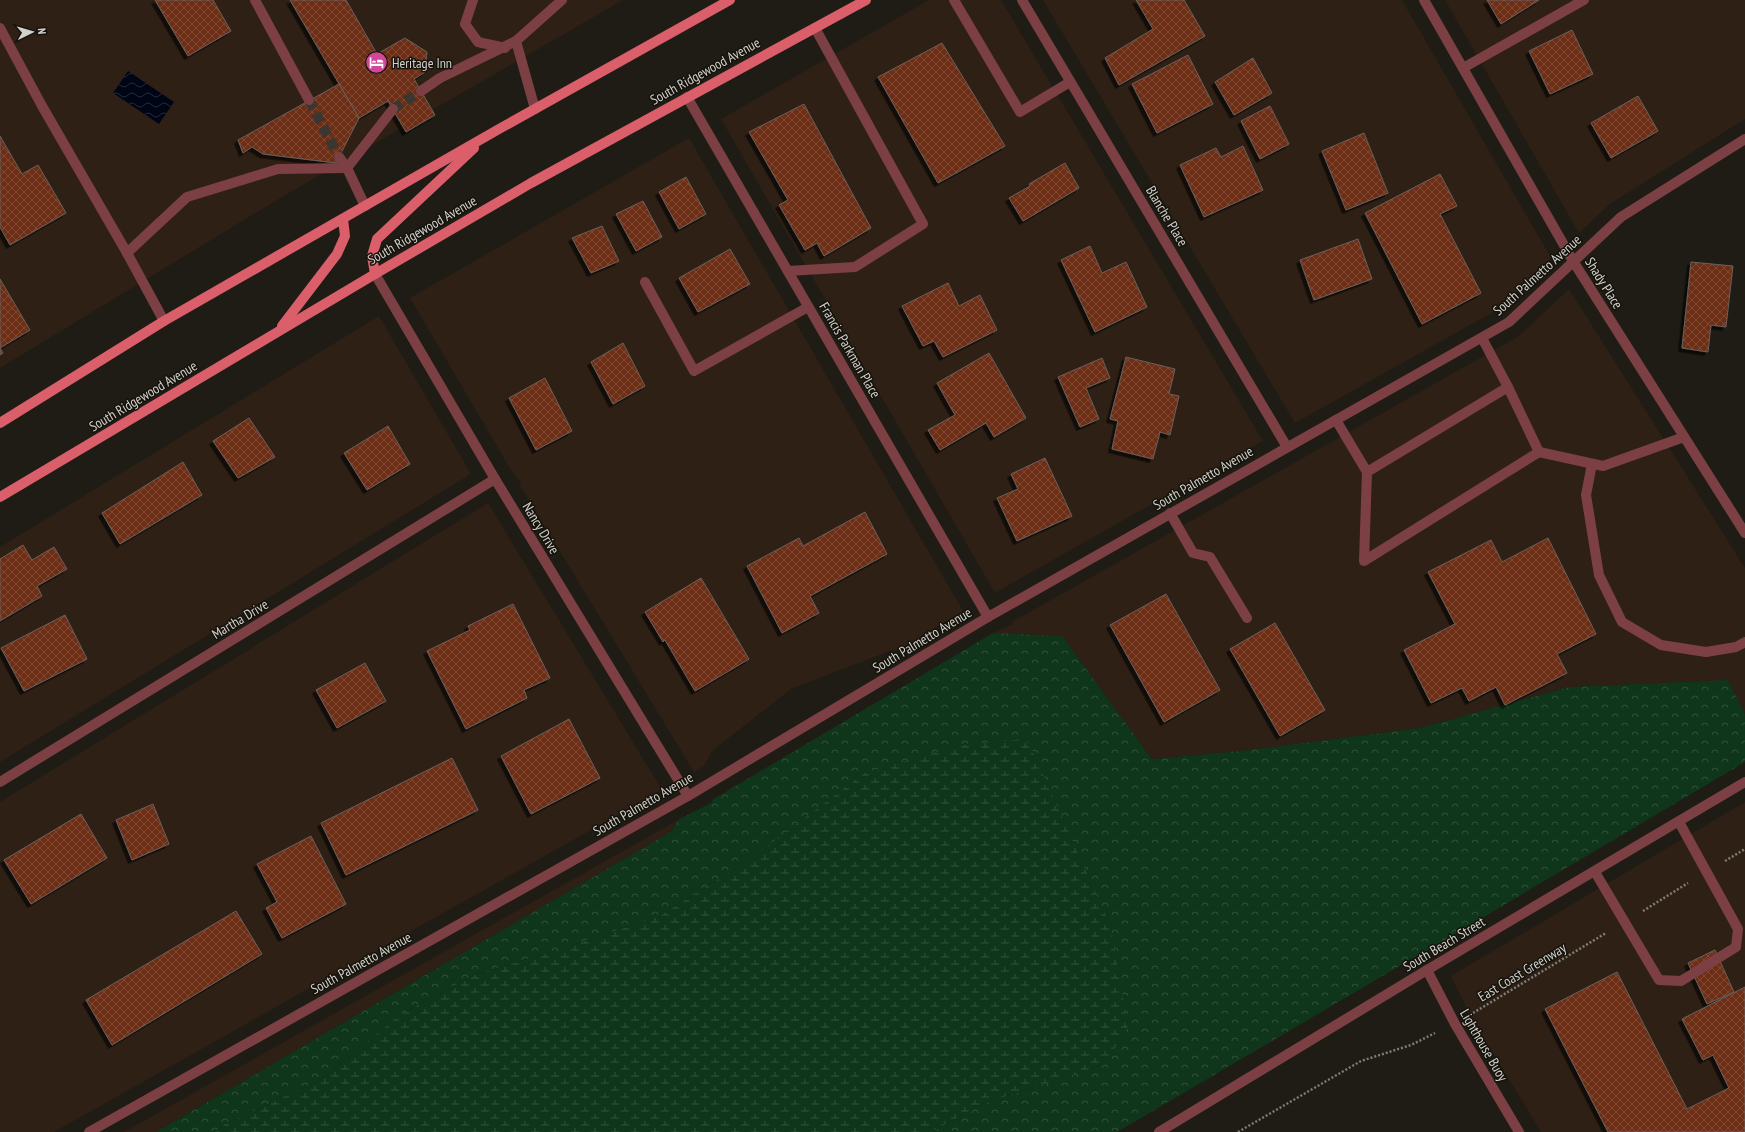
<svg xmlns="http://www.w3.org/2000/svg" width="1745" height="1132" font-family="'PT Sans Narrow',sans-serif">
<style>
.commercial{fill:#2e2015}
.forest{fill:url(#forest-crowns)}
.wetland{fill:url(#wetland-marsh)}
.water{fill:url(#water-waves)}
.building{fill:url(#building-cross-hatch);stroke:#6a605d;filter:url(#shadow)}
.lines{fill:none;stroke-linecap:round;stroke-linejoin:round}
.minor-tunnel{stroke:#3a3730;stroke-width:10;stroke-dasharray:10 5;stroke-linecap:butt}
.path{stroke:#7f7d77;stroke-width:2.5;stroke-dasharray:2 2;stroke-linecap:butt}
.minor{stroke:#7c4044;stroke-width:10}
.major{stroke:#db5f6a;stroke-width:10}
.labels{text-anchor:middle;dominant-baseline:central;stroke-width:3;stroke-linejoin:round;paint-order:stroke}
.poi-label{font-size:14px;fill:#d3d1cc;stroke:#16130c;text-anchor:start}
.street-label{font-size:14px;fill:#d3d1cc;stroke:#16130c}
</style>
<defs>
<pattern id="forest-crowns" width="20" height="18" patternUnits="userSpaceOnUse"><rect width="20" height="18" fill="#0f351b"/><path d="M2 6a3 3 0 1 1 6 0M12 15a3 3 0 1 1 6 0" fill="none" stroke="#31513b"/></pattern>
<pattern id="wetland-marsh" width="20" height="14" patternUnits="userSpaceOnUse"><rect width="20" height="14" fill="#0f351b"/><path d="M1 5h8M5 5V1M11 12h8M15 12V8" fill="none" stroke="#31513b"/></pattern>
<pattern id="water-waves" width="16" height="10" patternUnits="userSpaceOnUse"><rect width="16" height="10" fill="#000516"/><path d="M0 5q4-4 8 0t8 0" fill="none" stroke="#242837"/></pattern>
<pattern id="building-cross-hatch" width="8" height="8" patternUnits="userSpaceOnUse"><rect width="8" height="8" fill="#6d2d14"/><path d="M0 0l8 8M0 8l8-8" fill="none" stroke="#814a35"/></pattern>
<filter id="shadow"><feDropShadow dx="-3.5" dy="3.5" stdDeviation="0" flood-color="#0009"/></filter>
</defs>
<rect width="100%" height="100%" fill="#1f1c15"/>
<g class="commercial">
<path d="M 0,0 L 623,0 L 282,197 L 0,368 Z"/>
<path d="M 929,0 L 1001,0 L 1263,441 L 995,593 L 721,119 Z"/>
<path d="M 1043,0 L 1402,0 L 1551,258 L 1497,310 L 1295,423 Z"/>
<path d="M 1445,0 L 1745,0 L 1745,119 L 1610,204 L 1579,233 Z"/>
<path d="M 689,138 L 963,611 L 900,649 L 890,651 L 791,689 L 712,751 L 704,766 L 694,772 L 519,484 L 521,483 L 511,470 L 410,298 Z"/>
<path d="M 1569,289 L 1745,568 L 1745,714 L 1728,680 L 1569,687 L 1420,728 L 1241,751 L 1152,759 L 1062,636 L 993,633 L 1013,624 L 1012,622 L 1519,336 Z"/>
<path d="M 379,316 L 471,474 L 0,762 L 0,547 Z"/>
<path d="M 488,503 L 662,790 L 54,1132 L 0,1132 L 0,802 Z"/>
<path d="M 1745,802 L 1745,1132 L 1541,1132 L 1471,1017 L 1451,976 Z"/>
<path d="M 678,820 L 672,831 L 156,1132 L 124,1132 Z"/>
</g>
<path class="forest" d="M 993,633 L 1062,636 L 1152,759 L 1241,751 L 1420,728 L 1569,687 L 1728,680 L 1745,714 L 1745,762 L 1418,956 L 1403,962 L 1403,964 L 1117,1132 L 931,1132 L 982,1104 L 1105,1064 L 747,861 L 658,917 L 551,952 L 474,975 L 400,1015 L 320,1080 L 225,1124 L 215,1132 L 156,1132 L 672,831 L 678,820 L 713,802 L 712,800 Z"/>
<path class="wetland" d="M 1025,739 L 1032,749 L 1111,927 L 1128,1027 L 1105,1064 L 982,1104 L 931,1132 L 215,1132 L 225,1124 L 320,1080 L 400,1015 L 474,975 L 551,952 L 658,917 L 747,861 L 866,772 L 963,745 Z"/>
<path class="water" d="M 128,71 L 174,102 L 159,124 L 113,93 Z"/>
<g class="building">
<path d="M 155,0 L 213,0 L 231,31 L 188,56 Z"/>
<path d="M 290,0 L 346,0 L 377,54 L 405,38 L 427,52 L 425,72 L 414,79 L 435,115 L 406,132 L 388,101 L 359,118 Z"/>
<path d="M 1136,0 L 1184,0 L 1205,36 L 1119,85 L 1105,58 L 1153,29 Z"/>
<path d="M 1487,0 L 1539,0 L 1501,24 Z"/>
<path d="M 1572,30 L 1593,74 L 1550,94 L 1529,51 Z"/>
<path d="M 942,43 L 1005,146 L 938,183 L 878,77 Z"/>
<path d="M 1188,55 L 1213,104 L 1157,133 L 1132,84 Z"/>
<path d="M 1253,58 L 1272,93 L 1234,115 L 1215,82 Z"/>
<path d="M 339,84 L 359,118 L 336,163 L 263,154 L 252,147 L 243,153 L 238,140 Z"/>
<path d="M 1638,96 L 1658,131 L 1611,158 L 1591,123 Z"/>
<path d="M 804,104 L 871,228 L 824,256 L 817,243 L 805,250 L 779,205 L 788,200 L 749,132 Z"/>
<path d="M 1270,106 L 1289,144 L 1260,159 L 1241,121 Z"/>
<path d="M 1364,133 L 1388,193 L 1346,210 L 1322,151 Z"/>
<path d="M 0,136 L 22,174 L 38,165 L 66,213 L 10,245 L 0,227 Z"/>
<path d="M 1243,146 L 1263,190 L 1204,217 L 1180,165 L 1216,148 L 1221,157 Z"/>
<path d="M 1065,163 L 1079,188 L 1023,221 L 1009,198 L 1030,186 L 1029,184 Z"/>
<path d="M 1440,174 L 1457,206 L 1440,214 L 1481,293 L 1422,324 L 1365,213 Z"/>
<path d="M 686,177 L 706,214 L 679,229 L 659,192 Z"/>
<path d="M 643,201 L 662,237 L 636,251 L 616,214 Z"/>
<path d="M 602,226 L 619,261 L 591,273 L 572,238 Z"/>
<path d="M 1358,239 L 1372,279 L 1314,300 L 1300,260 Z"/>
<path d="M 1090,246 L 1102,273 L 1126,262 L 1147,307 L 1095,332 L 1061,260 Z"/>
<path d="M 730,249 L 750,284 L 698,312 L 679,278 Z"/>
<path d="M 1691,262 L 1733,266 L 1726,327 L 1711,325 L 1708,352 L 1682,348 Z"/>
<path d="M 0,279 L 30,330 L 0,348 L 3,353 L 0,355 Z"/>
<path d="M 948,283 L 959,306 L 980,295 L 997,330 L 943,357 L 934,341 L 923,346 L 902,306 Z"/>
<path d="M 623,343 L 645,386 L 613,404 L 591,362 Z"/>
<path d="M 989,353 L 1026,418 L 994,437 L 986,423 L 940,450 L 928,430 L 955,415 L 937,383 Z"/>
<path d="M 1126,357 L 1175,369 L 1169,394 L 1179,396 L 1170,435 L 1160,432 L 1153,459 L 1112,449 L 1118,421 L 1110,419 Z"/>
<path d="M 1102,358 L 1110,378 L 1086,388 L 1099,419 L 1080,427 L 1058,377 Z"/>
<path d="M 545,378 L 572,431 L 536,450 L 509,398 Z"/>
<path d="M 249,418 L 275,457 L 238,478 L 213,441 Z"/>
<path d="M 388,426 L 410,464 L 367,490 L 344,453 Z"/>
<path d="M 1045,458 L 1072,516 L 1017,541 L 997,498 L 1018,489 L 1011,474 Z"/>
<path d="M 183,462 L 202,495 L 120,544 L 102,513 Z"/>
<path d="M 865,512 L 887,554 L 810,596 L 819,613 L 782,633 L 747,566 L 799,538 L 803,546 Z"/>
<path d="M 1548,538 L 1596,634 L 1557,654 L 1567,673 L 1505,705 L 1496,687 L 1469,701 L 1462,688 L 1431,703 L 1404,650 L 1455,624 L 1428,572 L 1491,540 L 1502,562 Z"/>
<path d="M 23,545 L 32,560 L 54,547 L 67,569 L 37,586 L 42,596 L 0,621 L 0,559 Z"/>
<path d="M 701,578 L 749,659 L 695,691 L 665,640 L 663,642 L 645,612 Z"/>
<path d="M 1166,594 L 1220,690 L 1164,722 L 1110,625 Z"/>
<path d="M 513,604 L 550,678 L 524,690 L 527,698 L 466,729 L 427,651 L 470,630 L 468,626 Z"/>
<path d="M 65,615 L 87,659 L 24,691 L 1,648 Z"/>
<path d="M 1275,623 L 1325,710 L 1280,736 L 1230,649 Z"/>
<path d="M 365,663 L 386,701 L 337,728 L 316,690 Z"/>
<path d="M 569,719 L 600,778 L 531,814 L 501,756 Z"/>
<path d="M 452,758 L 478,810 L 346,875 L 321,823 Z"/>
<path d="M 153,804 L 169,844 L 132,860 L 116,820 Z"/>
<path d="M 81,814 L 107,858 L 31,904 L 4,860 Z"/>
<path d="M 311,836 L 346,904 L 282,938 L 266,908 L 277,902 L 257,864 Z"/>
<path d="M 236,911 L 262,954 L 112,1045 L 86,1000 Z"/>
<path d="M 1715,950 L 1734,992 L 1707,1004 L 1688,963 Z"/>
<path d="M 1617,972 L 1687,1109 L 1729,1088 L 1713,1055 L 1703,1060 L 1682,1019 L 1745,987 L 1745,1132 L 1608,1132 L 1545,1009 Z"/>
</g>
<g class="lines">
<g class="minor-tunnel">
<path d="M 309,100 L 339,157"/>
<path d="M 393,109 L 421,91"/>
</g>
<g class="path">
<path d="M 1725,861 L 1745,849"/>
<path d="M 1643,911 L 1688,883"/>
<path d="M 1473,1013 L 1606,933"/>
<path d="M 1238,1132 L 1361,1061 L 1411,1045 L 1435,1033"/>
</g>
<g class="minor">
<path d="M 255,0 L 309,100"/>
<path d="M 473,0 L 465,24 L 478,42 L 505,48"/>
<path d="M 954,0 L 1020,112 L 1070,82"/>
<path d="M 1022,0 L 1287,447"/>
<path d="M 1424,0 L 1573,261 L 1745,533"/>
<path d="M 0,28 L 42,106 L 127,253 L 187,197 L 278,169 L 347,168 L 393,109"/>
<path d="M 516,41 L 535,109"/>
<path d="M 1463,68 L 1584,0"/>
<path d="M 421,91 L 440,78 L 516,41 L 562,0"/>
<path d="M 687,97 L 988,617"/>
<path d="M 339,157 L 347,168 L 365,206"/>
<path d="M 127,253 L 164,321"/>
<path d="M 788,271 L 855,267 L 923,224 L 815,28"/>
<path d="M 375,274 L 495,479 L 688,796"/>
<path d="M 645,282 L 694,371 L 808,307"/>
<path d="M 1482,338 L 1508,387"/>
<path d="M 1336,420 L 1367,472 L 1508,387 L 1539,452 L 1364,561 L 1367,472"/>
<path d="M 1539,452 L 1603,466 L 1684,437"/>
<path d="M 1592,464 L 1586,495 L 1599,575 L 1622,622 L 1661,645 L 1706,652 L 1736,647 L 1745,642"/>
<path d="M 1170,513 L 1193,553 L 1210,557 L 1247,618"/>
<path d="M 0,782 L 495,479"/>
<path d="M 1595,872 L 1659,980 L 1681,981 L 1736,947 L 1738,929 L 1679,822"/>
<path d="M 1427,970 L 1455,1024 L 1519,1132"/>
<path d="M 89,1132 L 688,796 L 988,617 L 1509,322 L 1621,217 L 1745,139"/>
<path d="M 1159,1132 L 1427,970 L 1745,782"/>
</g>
<g class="major">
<path d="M 375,274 L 372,256 L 377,239 L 474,148"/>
<path d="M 282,326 L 337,254 L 345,236 L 343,219"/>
<path d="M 0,423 L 164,321 L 499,129 L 730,0"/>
<path d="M 0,497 L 375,274 L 531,183 L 866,0"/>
</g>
</g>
<defs>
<symbol id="hotel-disc" viewBox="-11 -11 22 22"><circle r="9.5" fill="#d1479c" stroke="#16130c"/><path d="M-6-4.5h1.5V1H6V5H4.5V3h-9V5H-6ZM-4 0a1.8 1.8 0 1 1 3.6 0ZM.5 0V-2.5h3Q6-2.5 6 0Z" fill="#fff"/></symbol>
</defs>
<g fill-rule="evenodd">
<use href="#hotel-disc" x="364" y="50" width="25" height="25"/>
</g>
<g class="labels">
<g class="poi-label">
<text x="392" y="63">Heritage Inn</text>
</g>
<g class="street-label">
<text transform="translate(705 71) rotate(-29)">South Ridgewood Avenue</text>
<text transform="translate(1167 216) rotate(59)">Blanche Place</text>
<text transform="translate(422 230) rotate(-30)">South Ridgewood Avenue</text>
<text transform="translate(1537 275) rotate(-42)">South Palmetto Avenue</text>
<text transform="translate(1604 283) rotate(58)">Shady Place</text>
<text transform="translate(850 350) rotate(60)">Francis Parkman Place</text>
<text transform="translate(143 396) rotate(-31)">South Ridgewood Avenue</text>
<text transform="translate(1203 478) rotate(-30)">South Palmetto Avenue</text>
<text transform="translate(541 528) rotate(59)">Nancy Drive</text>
<text transform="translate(240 619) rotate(-31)">Martha Drive</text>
<text transform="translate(922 640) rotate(-31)">South Palmetto Avenue</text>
<text transform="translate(643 804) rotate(-30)">South Palmetto Avenue</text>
<text transform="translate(1444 944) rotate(-31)">South Beach Street</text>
<text transform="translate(361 963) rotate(-29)">South Palmetto Avenue</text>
<text transform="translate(1522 972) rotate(-31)">East Coast Greenway</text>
<text transform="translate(1484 1045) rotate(60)">Lighthouse Buoy</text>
</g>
</g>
<g transform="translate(32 32) rotate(85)" stroke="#16130c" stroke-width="3" paint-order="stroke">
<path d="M0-3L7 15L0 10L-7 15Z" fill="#d3d1cc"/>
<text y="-6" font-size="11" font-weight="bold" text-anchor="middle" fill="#d3d1cc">N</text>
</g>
</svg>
